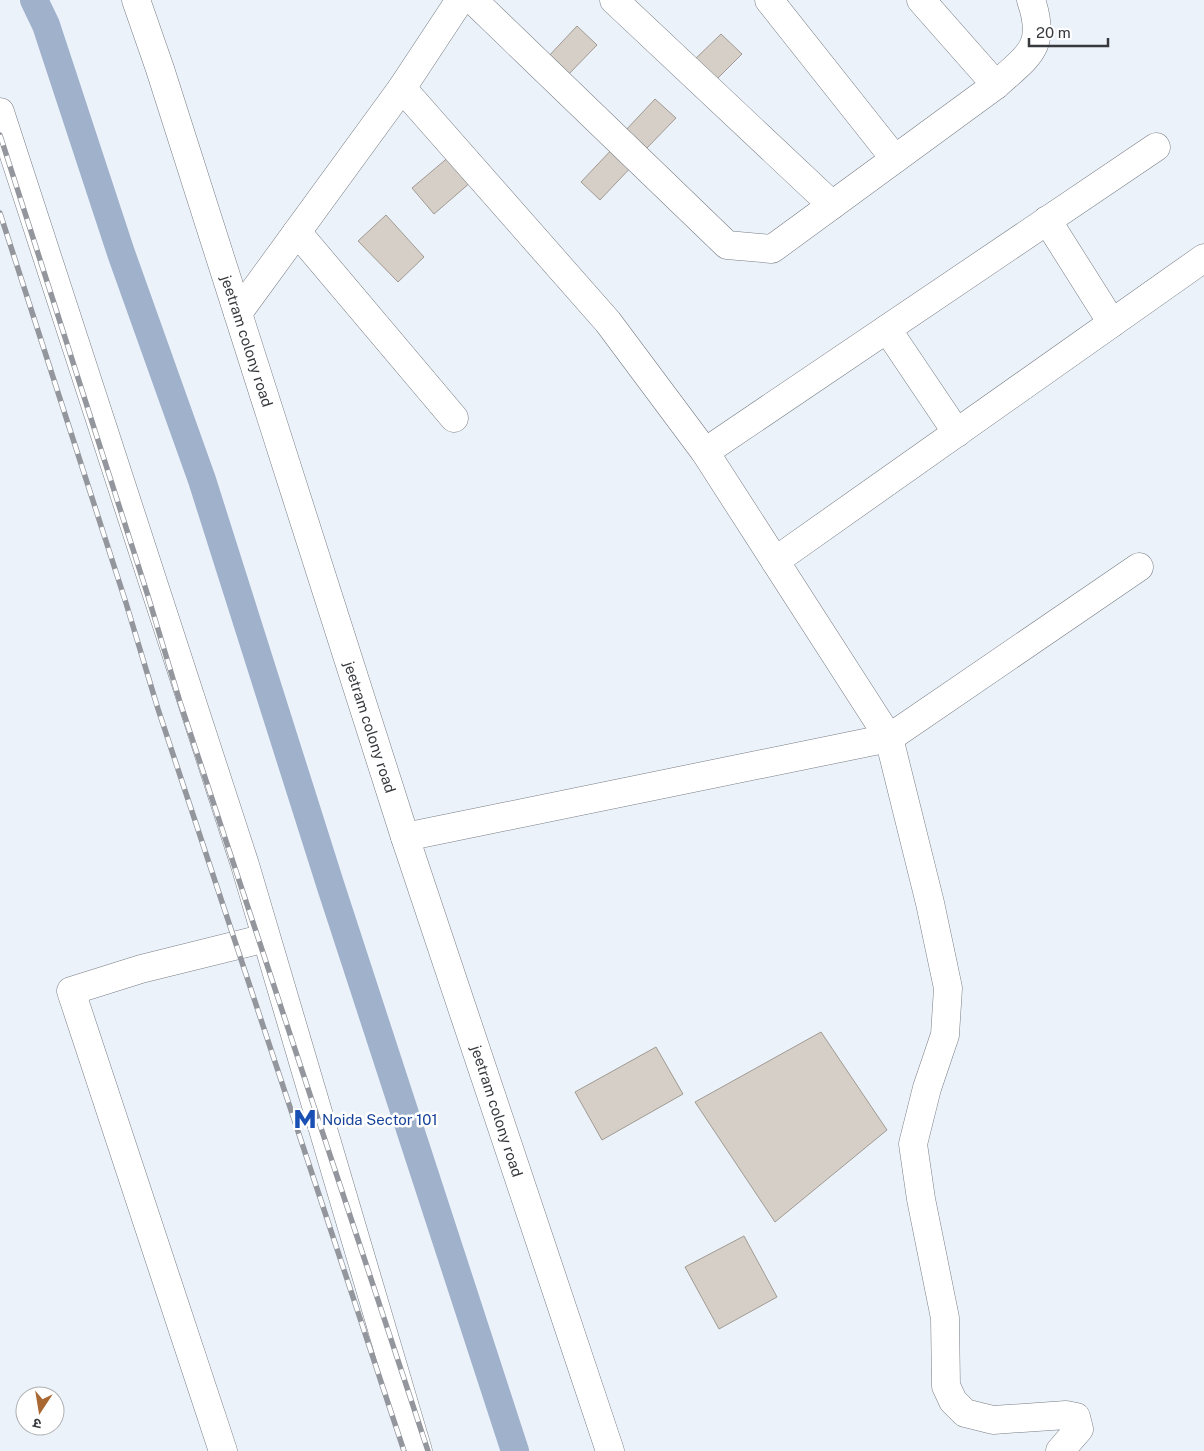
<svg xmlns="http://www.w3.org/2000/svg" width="1204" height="1451" font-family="'Public Sans','Noto Sans Devanagari',sans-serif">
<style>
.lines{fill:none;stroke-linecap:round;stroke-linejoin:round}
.canal{stroke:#a0b1cc;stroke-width:28}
.building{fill:#d6cfc7;stroke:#a09a93}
.minor-casing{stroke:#787d84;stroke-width:29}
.minor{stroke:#fff;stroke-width:28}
.rail-casing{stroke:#93979d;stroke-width:5.5}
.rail{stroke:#fff;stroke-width:4;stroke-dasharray:11;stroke-linecap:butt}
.labels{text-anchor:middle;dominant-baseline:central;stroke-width:5;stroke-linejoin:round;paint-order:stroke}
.street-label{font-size:15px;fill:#37393d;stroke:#fff}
.transit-label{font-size:15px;fill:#164399;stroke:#fff;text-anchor:start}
</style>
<rect width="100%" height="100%" fill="#ecf2fa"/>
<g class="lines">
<path class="canal" d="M 34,0 L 46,25 L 121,253 L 202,480 L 331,887 L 515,1451"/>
</g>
<g class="building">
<path d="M 577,26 L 597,45 L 566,77 L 546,59 Z"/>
<path d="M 721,34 L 742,54 L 712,84 L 691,63 Z"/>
<path d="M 655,99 L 676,118 L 645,150 L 625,131 Z"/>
<path d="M 615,146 L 634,164 L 600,200 L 581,182 Z"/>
<path d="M 457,150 L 479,175 L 434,214 L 412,188 Z"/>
<path d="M 386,215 L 424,257 L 398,282 L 358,241 Z"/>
<path d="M 821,1032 L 887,1130 L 775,1222 L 695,1102 Z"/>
<path d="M 656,1047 L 683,1094 L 602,1140 L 575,1092 Z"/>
<path d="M 744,1236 L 777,1297 L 719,1329 L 685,1267 Z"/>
</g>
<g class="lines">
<defs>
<g id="minor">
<path d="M 136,0 L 160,69 L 405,837 L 610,1451"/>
<path d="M 473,0 L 727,245 L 772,249 L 996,85 L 921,0"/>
<path d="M 614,0 L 832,205"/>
<path d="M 769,0 L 895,159"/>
<path d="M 996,85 C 1029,55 1047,47 1031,0"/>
<path d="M 402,88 L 608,322 L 705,452 L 889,738 L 930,903 L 948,988 L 945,1035 L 927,1088 L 913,1144 L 921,1199 L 945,1318 L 946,1386 L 953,1401 L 965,1413 L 993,1420 L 1066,1415 L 1076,1417 L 1079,1429 L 1060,1451"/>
<path d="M 0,112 L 245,865 L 418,1451"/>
<path d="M 1047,220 L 1112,323"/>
<path d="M 297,232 L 454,418"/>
<path d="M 238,313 L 402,88 L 460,0"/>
<path d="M 887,329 L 957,433"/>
<path d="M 705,452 L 1156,147"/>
<path d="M 775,561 L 1204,258"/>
<path d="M 405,837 L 889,738 L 1139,567"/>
<path d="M 223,1451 L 71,991 L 141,969 L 266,938"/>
</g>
</defs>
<use href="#minor" class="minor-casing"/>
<use href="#minor" class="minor"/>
<defs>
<g id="rail">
<path d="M 0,135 L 148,596 L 180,702 L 428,1451"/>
<path d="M 0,213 L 126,603 L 158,709 L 404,1451"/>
</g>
</defs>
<use href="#rail" class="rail-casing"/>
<use href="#rail" class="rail"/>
</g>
<defs>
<symbol id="metro-bare" viewBox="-9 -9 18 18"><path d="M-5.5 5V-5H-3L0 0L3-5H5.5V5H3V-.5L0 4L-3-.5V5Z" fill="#1a4fb4" stroke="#fff" stroke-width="2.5" paint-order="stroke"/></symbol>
</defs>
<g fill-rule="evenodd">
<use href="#metro-bare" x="289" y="1103" width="32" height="32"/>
</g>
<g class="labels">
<g class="street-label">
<text transform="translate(247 341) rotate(72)">jeetram colony road</text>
<text transform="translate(370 727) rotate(72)">jeetram colony road</text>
<text transform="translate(497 1111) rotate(72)">jeetram colony road</text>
</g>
<g class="transit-label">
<text x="322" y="1119">Noida Sector 101</text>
</g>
</g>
<g transform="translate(40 1411) rotate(192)"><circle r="24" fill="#ffffff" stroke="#afb0b1"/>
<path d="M0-4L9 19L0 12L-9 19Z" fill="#a96732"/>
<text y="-8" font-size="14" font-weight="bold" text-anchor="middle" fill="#37393d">उ</text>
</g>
<path d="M1029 38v8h79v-8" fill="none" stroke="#37393d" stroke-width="2.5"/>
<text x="1036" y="38" font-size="15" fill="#37393d" stroke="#ffffff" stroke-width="4" paint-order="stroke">20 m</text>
</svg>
